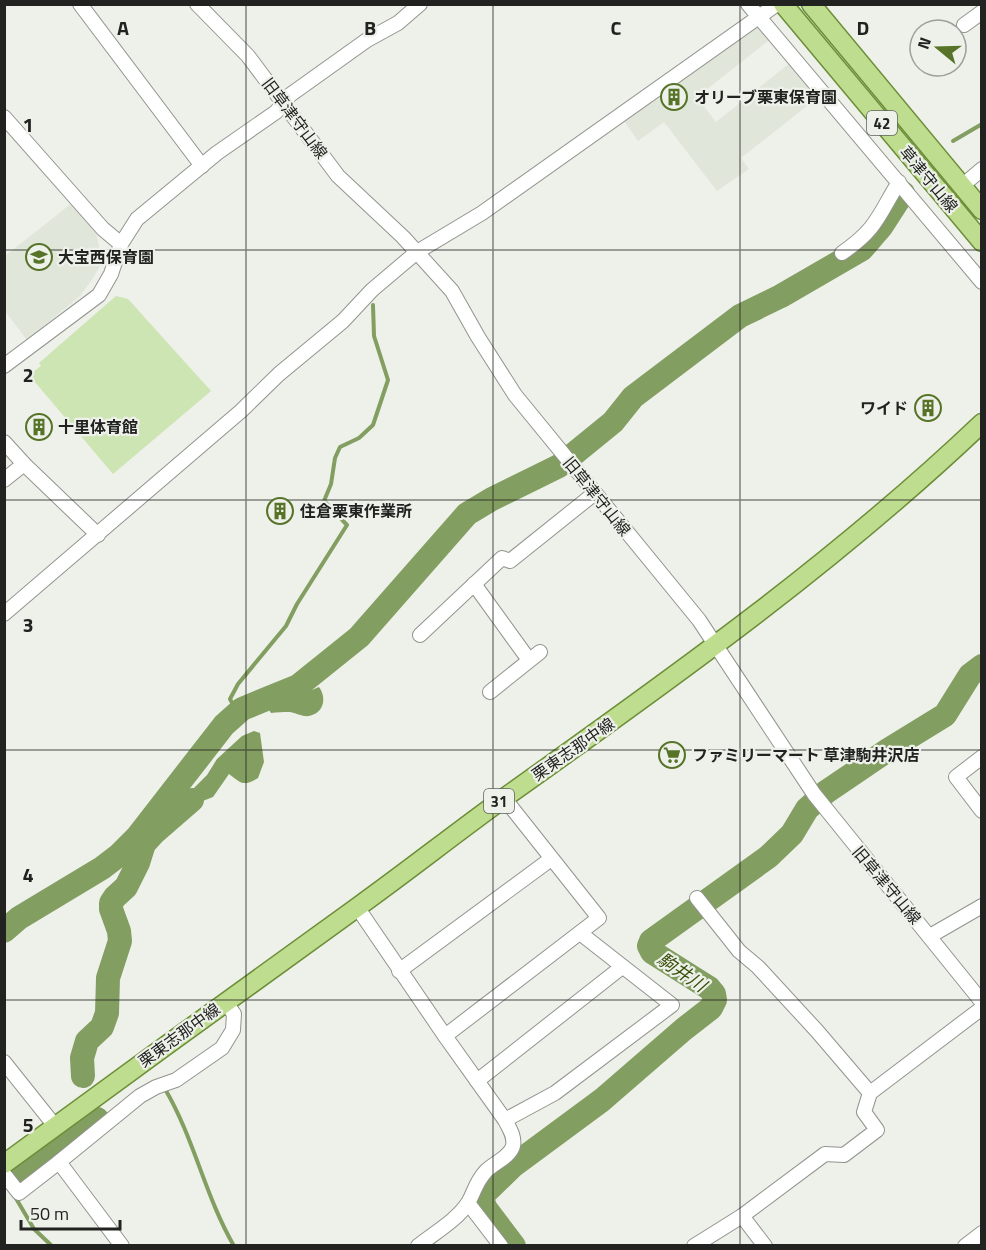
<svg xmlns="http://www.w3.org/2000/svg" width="986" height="1250" font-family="'Titillium Web','Noto Sans JP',sans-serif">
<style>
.built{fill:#e0e6d9}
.green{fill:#cde4b3}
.water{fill:#839e61}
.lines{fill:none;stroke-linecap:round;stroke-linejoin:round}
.stream{stroke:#839e61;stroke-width:4}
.river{stroke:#839e61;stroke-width:24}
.minor-casing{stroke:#92948e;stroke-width:16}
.major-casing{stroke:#6d8e38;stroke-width:21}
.minor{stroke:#fff;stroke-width:14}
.major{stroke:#bfdd8f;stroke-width:18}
.grid{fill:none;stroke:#222321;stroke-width:1.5;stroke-opacity:0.55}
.labels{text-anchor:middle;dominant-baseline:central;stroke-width:4.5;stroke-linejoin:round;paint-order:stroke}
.shield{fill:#edf1ea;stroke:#5f615d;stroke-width:1.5}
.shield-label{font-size:15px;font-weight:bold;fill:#222321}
.poi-label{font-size:16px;font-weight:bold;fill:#222321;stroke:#edf1ea;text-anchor:start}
.street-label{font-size:16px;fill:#222321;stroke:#edf1ea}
.water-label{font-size:18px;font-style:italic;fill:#374f09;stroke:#edf1ea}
.grid-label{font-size:20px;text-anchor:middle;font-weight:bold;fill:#222321;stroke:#edf1ea;stroke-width:4.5;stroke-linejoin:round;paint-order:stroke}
</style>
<rect width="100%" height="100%" fill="#edf1ea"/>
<g class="built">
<path d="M 761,25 L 772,38 L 697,97 L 716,122 L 790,63 L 817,98 L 741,158 L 749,169 L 717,191 L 664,122 L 638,141 L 624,121 Z"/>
<path d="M 72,203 L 96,232 L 102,262 L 93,278 L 80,296 L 27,340 L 5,311 L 5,256 Z"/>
</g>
<path class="green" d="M 116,296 L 128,299 L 211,391 L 113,474 L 29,375 L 41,366 L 39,363 Z"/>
<g class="water">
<path d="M 319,687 C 327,698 324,713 309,716 C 303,717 296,713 290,712 C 283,712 277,712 271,713 L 269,710 L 269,708 Z"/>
<path d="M 254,731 L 260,733 L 264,762 L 258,778 C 243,787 241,783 229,774 L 213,797 L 195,804 L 189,793 L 207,775 L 217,759 L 242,736 Z"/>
</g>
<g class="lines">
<g class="stream">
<path d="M 953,141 L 982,124"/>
<path d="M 237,712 L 230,699 L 238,684 L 286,626 L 297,604 L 347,525 L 324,501 L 331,484 L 335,458 L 340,447 L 359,438 L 373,425 L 388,380 L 374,336 L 373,305"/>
<path d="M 165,1089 C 194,1138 205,1196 234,1246"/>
<path d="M 14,1195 L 34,1229 L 52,1246"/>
</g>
<g class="river">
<path d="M 4,931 L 19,918 L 102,868 L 119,855 L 137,837 L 224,725 L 242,709 L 298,686 L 359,637 L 467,514 L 492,499 L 559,466 L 613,422 L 633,397 L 740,316 L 781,296 L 862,249 L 881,227 L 903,193"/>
<path d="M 83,1076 L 82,1058 L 87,1041 L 102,1027 L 107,1013 L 108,978 L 120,941 L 119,931 L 111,909 L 111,903 L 115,897 L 126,887 L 138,863 L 144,844 L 154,833 L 192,800"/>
<path d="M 21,1178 L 98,1122 L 97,1119"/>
<path d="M 514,1246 L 486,1209 L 481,1197 L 514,1165 L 602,1100 L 684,1029 L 711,1008 L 715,1000 L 714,994 L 709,988 L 652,952 L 649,946 L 651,941 L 768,857 L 792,834 L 807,809 L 826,792 L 888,750 L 945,715 L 970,675 L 982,666"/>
</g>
<defs>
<g id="minor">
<path d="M 80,4 L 202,166"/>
<path d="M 197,4 L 248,56 L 338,176 L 403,237 L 452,291 L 478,337 L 515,395 L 699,620 L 814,794 L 982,1002"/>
<path d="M 748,4 L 982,282"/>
<path d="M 964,25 L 982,12"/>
<path d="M 4,117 L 103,229 L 121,244"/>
<path d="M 962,186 L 982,169"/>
<path d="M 842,253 C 877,229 878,216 899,182"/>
<path d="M 4,366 L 99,295 L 111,274 L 121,244 L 137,219 L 217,153 L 276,112 L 290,95 L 367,40 L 398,23 L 420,4"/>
<path d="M 4,442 L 24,464 L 98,535"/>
<path d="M 4,480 L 24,464"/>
<path d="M 474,584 L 529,660"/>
<path d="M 4,614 L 241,411 L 279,374 L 343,321 L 372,290 L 417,252 L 482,213 L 777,4"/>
<path d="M 420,635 L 502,558 L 510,561 L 595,493"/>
<path d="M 490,692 L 540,652"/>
<path d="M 982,757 L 956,777 L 982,811"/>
<path d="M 697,898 L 739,951 L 758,967 L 817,1031 L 870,1093"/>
<path d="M 357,907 L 445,1036 L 505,1120 C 509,1128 515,1136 513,1146 C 510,1157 494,1163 486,1171 C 475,1183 475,1191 468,1203 C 456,1221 434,1233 418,1246"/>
<path d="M 930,936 L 982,906"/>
<path d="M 399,971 L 551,859"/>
<path d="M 445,1036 L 599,918 L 504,798"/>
<path d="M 4,1062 L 55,1126"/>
<path d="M 477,1081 L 622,967"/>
<path d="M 505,1120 L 555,1093 L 672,1005 L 580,933"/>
<path d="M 59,1162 L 140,1096 L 156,1087 L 176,1080 L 222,1048 L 233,1030 L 234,1014 L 225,1001"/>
<path d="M 4,1174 L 19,1193 L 59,1162 L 122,1246"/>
<path d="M 468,1203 L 501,1246"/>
<path d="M 742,1216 L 765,1246"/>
<path d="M 694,1246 L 742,1216 L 825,1154 L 844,1155 L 877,1130 L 864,1112 L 870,1093 L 982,1008"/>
<path d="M 965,1246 L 982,1233"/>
</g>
<g id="major">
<path d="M 783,4 L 982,242"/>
<path d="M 811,4 L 982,210"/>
<path d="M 4,1164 C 122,1077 240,992 359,906 C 409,870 457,832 507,796 C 671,679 835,563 982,423"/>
</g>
</defs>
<use href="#minor" class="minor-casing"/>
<use href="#major" class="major-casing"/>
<use href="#minor" class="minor"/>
<use href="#major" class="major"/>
</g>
<path class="grid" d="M 246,4 L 246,1246M 493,4 L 493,1246M 740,4 L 740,1246M 4,250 L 982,250M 4,500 L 982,500M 4,750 L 982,750M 4,1000 L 982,1000"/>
<defs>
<symbol id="building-ring" viewBox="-11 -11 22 22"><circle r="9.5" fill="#edf1ea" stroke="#567328" stroke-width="1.5"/><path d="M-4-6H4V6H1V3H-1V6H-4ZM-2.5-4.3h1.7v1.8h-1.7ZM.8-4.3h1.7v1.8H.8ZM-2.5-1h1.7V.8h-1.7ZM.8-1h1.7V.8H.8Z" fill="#567328"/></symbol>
<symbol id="school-ring" viewBox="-11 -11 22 22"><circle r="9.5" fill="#edf1ea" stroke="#567328" stroke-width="1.5"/><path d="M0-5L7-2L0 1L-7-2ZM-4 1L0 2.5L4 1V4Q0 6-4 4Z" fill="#567328"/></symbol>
<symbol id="supermarket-ring" viewBox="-11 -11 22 22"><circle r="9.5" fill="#edf1ea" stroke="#567328" stroke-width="1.5"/><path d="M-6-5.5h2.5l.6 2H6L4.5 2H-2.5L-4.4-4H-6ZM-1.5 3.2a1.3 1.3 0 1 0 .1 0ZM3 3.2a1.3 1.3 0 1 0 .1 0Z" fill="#567328"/></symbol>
</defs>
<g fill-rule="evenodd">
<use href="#building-ring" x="659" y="82" width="30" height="30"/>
<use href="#school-ring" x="24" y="242" width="30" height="30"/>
<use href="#building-ring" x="913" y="393" width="30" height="30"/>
<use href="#building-ring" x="24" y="412" width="30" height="30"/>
<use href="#building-ring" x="265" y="496" width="30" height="30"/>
<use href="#supermarket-ring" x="657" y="740" width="30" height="30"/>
</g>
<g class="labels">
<g class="shield">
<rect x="867" y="111" width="30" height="24" rx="4.5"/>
<rect x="484" y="789" width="30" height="24" rx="4.5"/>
</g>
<g class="shield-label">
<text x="882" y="123">42</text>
<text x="499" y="801">31</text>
</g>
<g class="poi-label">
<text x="694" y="97">オリーブ栗東保育園</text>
<text x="58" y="257">大宝西保育園</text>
<text x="908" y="408" text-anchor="end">ワイド</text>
<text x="58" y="427">十里体育館</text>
<text x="300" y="511">住倉栗東作業所</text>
<text x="692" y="755">ファミリーマート 草津駒井沢店</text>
</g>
<g class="street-label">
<text transform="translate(295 118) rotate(53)">旧草津守山線</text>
<text transform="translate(929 179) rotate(50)">草津守山線</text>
<text transform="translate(597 496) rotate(51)">旧草津守山線</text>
<text transform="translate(573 749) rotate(-35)">栗東志那中線</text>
<text transform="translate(887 885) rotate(50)">旧草津守山線</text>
<text transform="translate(179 1035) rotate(-36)">栗東志那中線</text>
</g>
<g class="water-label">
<text transform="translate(682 972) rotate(34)">駒井川</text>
</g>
</g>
<g class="grid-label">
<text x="123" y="35">A</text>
<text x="370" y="35">B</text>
<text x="616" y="35">C</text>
<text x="863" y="35">D</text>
<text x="28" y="132">1</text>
<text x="28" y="382">2</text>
<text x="28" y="632">3</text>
<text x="28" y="882">4</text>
<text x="28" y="1132">5</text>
</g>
<rect width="986" height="1250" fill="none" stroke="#222321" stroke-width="12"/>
<g transform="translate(938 48) rotate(289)"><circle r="28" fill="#edf1ea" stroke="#9c9f9a" stroke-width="1.5"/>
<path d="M0-4.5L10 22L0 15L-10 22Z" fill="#567328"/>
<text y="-9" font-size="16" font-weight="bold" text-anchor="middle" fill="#222321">N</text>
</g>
<path d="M21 1220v9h99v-9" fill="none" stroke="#222321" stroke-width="3"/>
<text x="30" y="1220" font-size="18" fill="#222321" stroke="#edf1ea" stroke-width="4.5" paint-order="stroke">50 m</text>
</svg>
